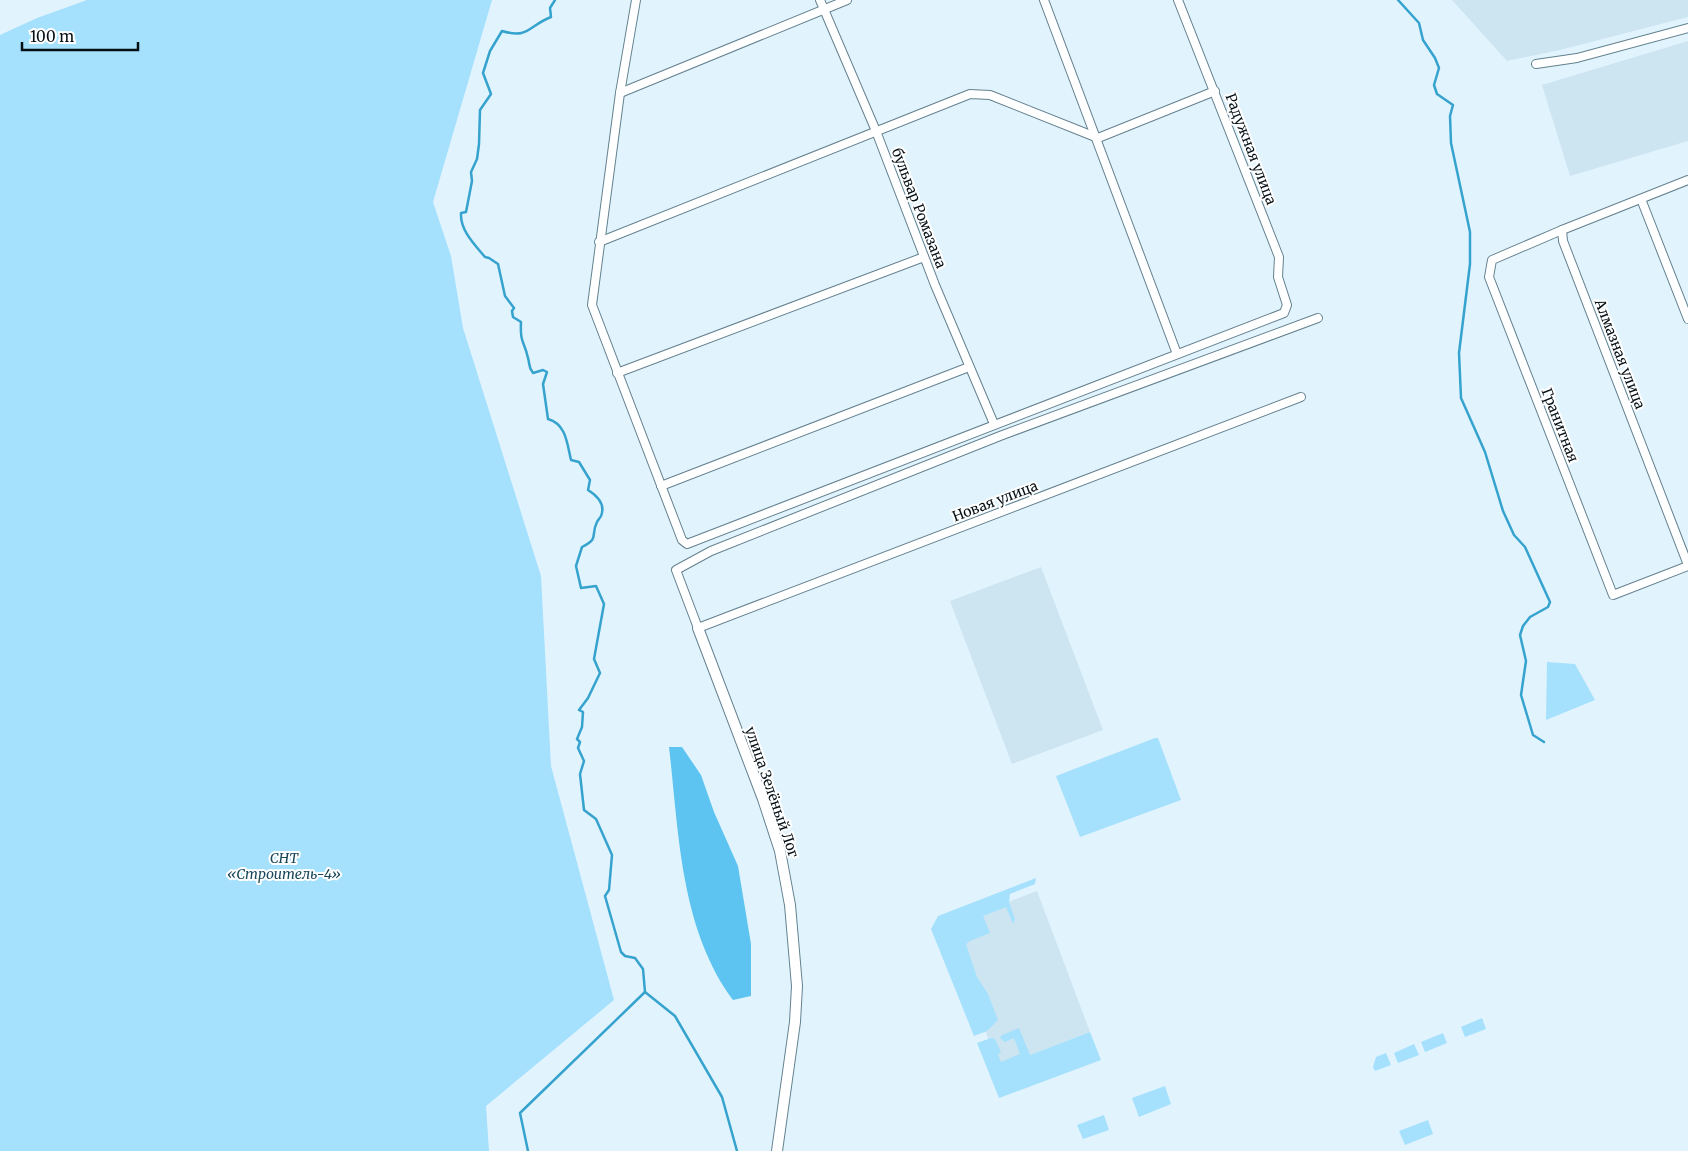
<svg xmlns="http://www.w3.org/2000/svg" width="1688" height="1151" font-family="Merriweather,serif">
<style>
.built{fill:#cde5f1}
.green{fill:#a5e0fd}
.forest{fill:#5dc4f1}
.lines{fill:none;stroke-linecap:round;stroke-linejoin:round}
.stream{stroke:#36a2ce;stroke-width:2.5}
.minor-casing{stroke:#63818f;stroke-width:10}
.tertiary-casing{stroke:#63818f;stroke-width:12}
.minor{stroke:#fff;stroke-width:8}
.tertiary{stroke:#fff;stroke-width:10}
.labels{text-anchor:middle;dominant-baseline:central;stroke-width:4;stroke-linejoin:round;paint-order:stroke}
.street-label{font-size:14px;fill:#040f14;stroke:#fff}
.park-label{font-size:14px;font-style:italic;fill:#194659;stroke:#fff}
</style>
<rect width="100%" height="100%" fill="#e1f4fe"/>
<g class="built">
<path d="M 1452,0 L 1688,0 L 1688,17 L 1560,50 L 1507,61 Z"/>
<path d="M 1688,41 L 1688,141 L 1570,176 L 1542,85 Z"/>
<path d="M 1041,567 L 1103,730 L 1012,764 L 950,601 Z"/>
<path d="M 1037,891 L 1090,1032 L 999,1067 L 945,926 Z"/>
</g>
<g class="green">
<path d="M 87,0 L 492,0 L 433,202 L 451,256 L 463,328 L 541,576 L 551,766 L 614,1000 L 486,1106 L 489,1151 L 0,1151 L 0,35 L 37,18 Z"/>
<path d="M 1547,662 L 1575,664 L 1595,700 L 1546,720 Z"/>
<path d="M 1155,738 L 1158,738 L 1181,800 L 1080,837 L 1056,776 Z"/>
<path d="M 1036,878 L 1035,884 L 1010,894 L 1009,902 L 1015,919 L 1013,924 L 1006,907 L 983,916 L 990,933 L 970,941 L 966,944 L 977,977 L 988,994 L 998,1020 L 987,1031 L 974,1036 L 931,929 L 938,916 Z"/>
<path d="M 1482,1018 L 1486,1029 L 1465,1037 L 1461,1027 Z"/>
<path d="M 1019,1028 L 1030,1055 L 1090,1032 L 1101,1060 L 999,1098 L 977,1043 L 991,1038 L 995,1039 L 1001,1052 L 998,1054 L 1001,1062 L 1020,1054 L 1014,1038 L 1005,1042 L 1000,1038 L 1002,1035 Z"/>
<path d="M 1443,1033 L 1447,1043 L 1425,1052 L 1421,1042 Z"/>
<path d="M 1414,1044 L 1419,1055 L 1398,1063 L 1394,1053 Z"/>
<path d="M 1386,1053 L 1391,1065 L 1375,1071 L 1373,1067 L 1376,1057 Z"/>
<path d="M 1165,1086 L 1171,1104 L 1139,1117 L 1132,1098 Z"/>
<path d="M 1104,1115 L 1109,1130 L 1083,1139 L 1077,1125 Z"/>
<path d="M 1428,1120 L 1433,1134 L 1405,1145 L 1399,1131 Z"/>
</g>
<path class="forest" d="M 669,747 L 682,747 L 701,775 L 714,812 L 738,866 L 751,944 L 751,996 L 733,1000 C 680,928 679,833 669,747 Z"/>
<g class="lines">
<g class="stream">
<path d="M 555,0 L 550,8 L 551,17 C 528,26 529,39 502,31 L 490,51 L 483,73 L 491,94 L 480,110 L 479,144 L 477,159 L 471,172 L 472,181 L 466,212 L 461,213 C 460,230 474,244 485,257 L 489,258 L 498,264 L 505,296 L 514,308 L 512,311 L 513,317 L 521,322 C 520,344 524,340 528,358 C 530,364 528,367 533,373 L 543,370 L 547,372 L 543,384 L 548,419 C 566,424 567,443 571,460 L 579,462 L 590,480 L 588,490 C 596,495 606,504 601,516 C 600,518 598,520 597,522 C 590,536 600,538 582,547 L 576,566 L 581,588 L 596,586 L 604,604 L 594,659 L 600,673 L 588,698 L 579,710 L 583,712 L 582,727 L 577,739 L 580,742 L 578,748 L 584,761 L 580,774 L 584,810 L 596,819 L 612,855 L 609,890 L 605,896 L 621,952 L 625,956 L 635,958 L 643,969 L 645,992 L 675,1016 L 722,1097 L 737,1151"/>
<path d="M 1398,0 L 1419,23 L 1423,40 L 1435,58 L 1439,68 L 1434,85 L 1437,94 L 1453,105 L 1450,116 L 1451,143 L 1470,232 L 1470,264 L 1459,353 L 1461,398 L 1485,452 L 1503,511 L 1514,535 L 1525,547 L 1550,602 L 1548,607 L 1530,617 L 1523,626 L 1520,635 L 1526,661 L 1521,695 L 1533,735 L 1544,742"/>
<path d="M 528,1151 L 520,1113 L 645,992"/>
</g>
<defs>
<g id="minor">
<path d="M 636,0 L 620,93 L 592,305 L 682,540 L 687,544 L 1284,313 L 1287,305 L 1278,277 L 1279,257 L 1178,0"/>
<path d="M 820,0 L 876,131 L 935,285 L 994,424"/>
<path d="M 1044,0 L 1177,354"/>
<path d="M 1536,64 L 1577,58 L 1688,28"/>
<path d="M 620,93 L 847,0"/>
<path d="M 1688,180 L 1562,230 L 1563,241 L 1688,565"/>
<path d="M 1641,199 L 1688,319"/>
<path d="M 1562,230 L 1492,260 L 1489,277 L 1613,595 L 1688,566"/>
<path d="M 599,242 L 970,94 L 990,95 L 1098,138 L 1215,91"/>
<path d="M 617,373 L 924,257"/>
<path d="M 1301,397 L 698,628 L 676,570 L 711,551 L 1000,436 L 1318,318"/>
<path d="M 661,486 L 969,367"/>
</g>
<path id="tertiary" d="M 698,628 L 763,799 L 780,851 L 790,905 L 797,986 L 795,1022 L 777,1151"/>
</defs>
<use href="#minor" class="minor-casing"/>
<use href="#tertiary" class="tertiary-casing"/>
<use href="#minor" class="minor"/>
<use href="#tertiary" class="tertiary"/>
</g>
<g class="labels">
<g class="street-label">
<text transform="translate(1251 149) rotate(69)">Радужная улица</text>
<text transform="translate(919 208) rotate(69)">бульвар Ромазана</text>
<text transform="translate(1620 354) rotate(69)">Алмазная улица</text>
<text transform="translate(1560 425) rotate(69)">Гранитная</text>
<text transform="translate(995 501) rotate(-21)">Новая улица</text>
<text transform="translate(772 792) rotate(71)">улица Зелёный Лог</text>
</g>
<g class="park-label">
<text x="284" y="858">СНТ<tspan x="284" dy="16">«Строитель-4»</tspan></text>
</g>
</g>
<path d="M22 42v8h116v-8" fill="none" stroke="#040f14" stroke-width="2.5"/>
<text x="30" y="42" font-size="15" fill="#040f14" stroke="#ffffff" stroke-width="4" paint-order="stroke">100 m</text>
</svg>
